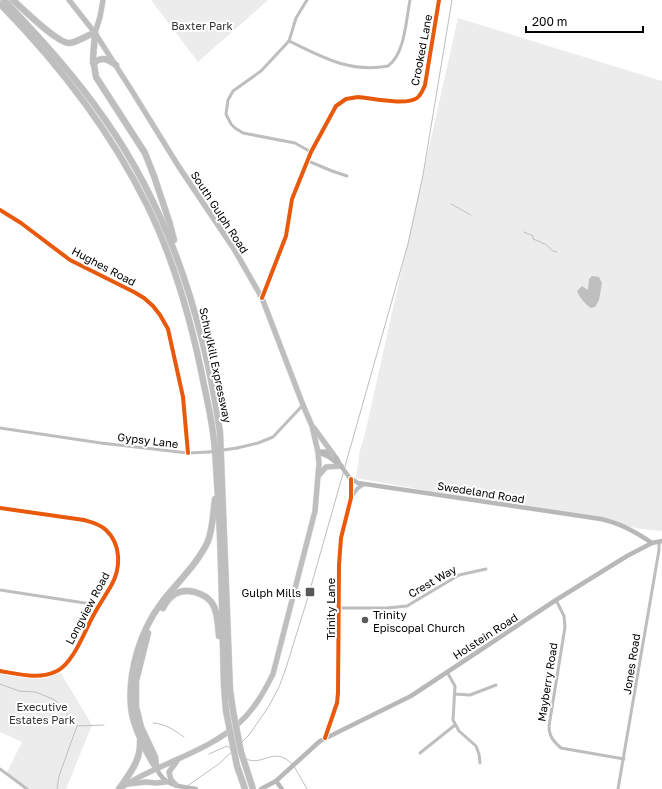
<svg xmlns="http://www.w3.org/2000/svg" width="662" height="789" font-family="'Golos Text',sans-serif">
<style>
.green{fill:#ececec}
.water{fill:#bfbfbf}
.lines{fill:none;stroke-linecap:round;stroke-linejoin:round}
.stream{stroke:#bfbfbf;stroke-width:1}
.primary-casing{stroke:#dbdbdb;stroke-width:6}
.motorway-casing{stroke:#dbdbdb;stroke-width:7}
.minor{stroke:#bebebe;stroke-width:3}
.tertiary{stroke:#bebebe;stroke-width:4}
.secondary{stroke:#b8b8b8;stroke-width:4.5}
.primary{stroke:#bebebe;stroke-width:5}
.motorway{stroke:#bebebe;stroke-width:6}
.tram{stroke:#bebebe;stroke-width:1}
.motorway-bridge-casing{stroke:#dbdbdb;stroke-width:7;stroke-linecap:butt}
.minor-bridge{stroke:#bebebe;stroke-width:3}
.secondary-bridge{stroke:#b8b8b8;stroke-width:4.5}
.motorway-bridge{stroke:#bebebe;stroke-width:6}
.cycleway-casing{stroke:#fff;stroke-width:6}
.cycleway{stroke:#e8590c;stroke-width:4}
.poi-dot{fill:#595959;stroke:#fff;stroke-width:1.5}
.labels{text-anchor:middle;dominant-baseline:central;stroke-width:4;stroke-linejoin:round;paint-order:stroke}
.park-label{font-size:11px;fill:#333;stroke:#fff}
.street-label{font-size:11px;fill:#000;stroke:#fff}
.poi-label{font-size:11px;fill:#000;stroke:#fff;text-anchor:end}
</style>
<rect width="100%" height="100%" fill="#fff"/>
<g class="green">
<path d="M 151,0 L 268,0 L 198,62 Z"/>
<path d="M 458,18 L 662,81 L 662,531 L 642,529 L 356,478 L 360,449 L 364,438 Z"/>
<path d="M 59,670 L 92,725 L 66,789 L 27,789 L 6,774 L 22,742 L 0,732 L 0,671 L 36,676 Z"/>
</g>
<path class="water" d="M 592,276 L 599,277 L 602,283 L 599,300 L 595,307 L 591,308 C 586,305 579,297 577,291 L 582,286 L 588,290 L 589,279 Z"/>
<g class="lines">
<g class="stream">
<path d="M 451,204 L 471,215"/>
<path d="M 524,232 L 533,236 L 533,239 L 541,242 L 543,244 L 544,243 L 553,251 L 557,252"/>
<path d="M 0,684 L 19,691 L 36,692 L 55,700 L 77,725"/>
<path d="M 153,723 C 166,724 174,730 184,737"/>
<path d="M 209,754 L 227,746 L 231,749"/>
<path d="M 245,758 C 258,767 271,751 284,758 C 287,759 289,762 292,764"/>
<path d="M 294,766 L 307,789"/>
<path d="M 57,789 L 59,776 L 77,726 L 104,725"/>
</g>
<defs>
<g id="primary">
<path d="M 69,0 L 95,33 L 132,91 L 179,167 L 234,249 L 262,298 L 303,405 L 312,426 L 318,452 L 319,464 L 315,511 L 273,674 C 264,692 254,710 238,724 C 218,742 191,753 167,764 C 151,771 135,778 121,788"/>
<path d="M 95,33 L 100,17 L 103,0"/>
<path d="M 314,428 L 333,454"/>
<path d="M 319,475 L 326,467 L 341,466"/>
<path d="M 128,784 L 146,782 L 156,783 L 166,782"/>
<path d="M 176,785 L 171,780 L 169,772 L 177,761"/>
</g>
<g id="motorway">
<path d="M 4,0 C 40,38 74,75 104,118 C 169,210 204,321 220,432 L 230,690 L 233,711"/>
<path d="M 13,0 C 23,9 57,43 69,43 C 76,43 87,35 95,33 L 93,59 L 96,77 L 145,153 L 154,176 L 169,221 L 174,240"/>
<path d="M 0,4 C 58,63 110,130 147,205 C 175,262 192,323 204,385 C 207,399 210,412 212,426 C 216,449 216,473 218,496 C 222,560 222,623 224,686 L 226,711"/>
<path d="M 93,63 C 103,56 107,59 116,65"/>
<path d="M 163,608 C 165,604 170,597 175,594 C 186,587 205,593 212,603 C 218,612 218,626 219,636"/>
<path d="M 148,633 L 136,681 L 136,707 L 141,727 L 155,757 L 156,765"/>
<path d="M 157,769 C 147,755 132,724 131,707 C 128,671 140,631 162,602 C 176,584 199,562 208,541 C 213,528 213,513 215,499"/>
<path d="M 119,789 C 129,774 141,761 140,741"/>
</g>
</defs>
<use href="#primary" class="primary-casing"/>
<use href="#motorway" class="motorway-casing"/>
<g class="minor">
<path d="M 307,0 L 296,18 L 289,41 L 261,71 L 233,91 L 228,100 L 226,114 L 231,124 L 235,128 L 243,133 L 295,143 L 311,152"/>
<path d="M 289,41 C 322,57 349,73 388,66 C 405,54 406,20 410,0"/>
<path d="M 308,161 L 332,171 L 347,176"/>
<path d="M 0,210 L 21,223 L 70,260 L 134,292 L 144,298 L 153,306 L 160,315 L 168,329 L 183,397 L 188,453"/>
<path d="M 0,428 L 101,443 L 188,453 L 209,452"/>
<path d="M 237,448 L 258,443 L 273,437 L 303,405"/>
<path d="M 0,508 L 84,520 C 91,522 100,524 106,530 C 121,544 121,567 112,584 C 106,595 98,606 92,618 C 84,633 73,663 57,671 C 39,680 19,674 0,671"/>
<path d="M 0,590 L 98,605"/>
<path d="M 556,600 L 564,616 L 565,627 L 549,726 C 549,736 553,741 561,748 L 624,759"/>
<path d="M 339,608 L 387,608 L 407,606 L 459,575 L 486,569"/>
<path d="M 447,672 L 455,686 L 453,720 L 459,731 L 476,746 L 479,754 L 480,763"/>
<path d="M 455,694 L 470,695 L 496,685"/>
<path d="M 420,753 L 455,725"/>
<path d="M 0,769 L 27,789"/>
<path d="M 618,789 L 659,550 L 659,542"/>
</g>
<g class="tertiary">
<path d="M 262,298 L 286,236 L 292,199 L 311,152 L 336,106 L 346,99 L 358,97 C 371,98 406,106 417,98 C 421,95 423,90 425,85 L 439,0"/>
<path d="M 351,497 L 358,488 L 364,484"/>
<path d="M 325,738 L 337,703 L 338,693 L 339,565 L 341,538 L 351,498 L 351,479"/>
</g>
<g class="secondary">
<path d="M 318,452 C 330,450 336,454 340,465"/>
<path d="M 318,452 L 329,457 L 341,466"/>
<path d="M 349,477 L 358,483 L 601,519 C 620,523 636,532 652,543"/>
<path d="M 157,769 C 164,786 179,786 196,789"/>
<path d="M 276,781 L 282,789"/>
<path d="M 261,789 L 276,781 L 320,741 L 411,696 L 556,600 L 627,556 L 652,543 L 662,541"/>
</g>
<use href="#primary" class="primary"/>
<use href="#motorway" class="motorway"/>
<path class="tram" d="M 183,789 L 220,763 L 249,735 L 269,706 L 279,687 L 286,668 L 308,597 L 408,244 L 423,175 L 452,0"/>
<defs>
<g id="motorway-bridge">
<path d="M 226,711 L 237,766 L 245,789"/>
<path d="M 233,711 L 241,752 L 253,789"/>
</g>
</defs>
<use href="#motorway-bridge" class="motorway-bridge-casing"/>
<path class="minor-bridge" d="M 209,452 L 237,448"/>
<path class="secondary-bridge" d="M 341,466 L 349,477"/>
<use href="#motorway-bridge" class="motorway-bridge"/>
<defs>
<g id="cycleway">
<path d="M 0,210 L 21,223 L 70,260 L 134,292 L 144,298 L 153,306 L 160,315 L 168,329 L 183,397 L 188,453"/>
<path d="M 262,298 L 286,236 L 292,199 L 311,152 L 336,106 L 346,99 L 358,97 C 371,98 406,106 417,98 C 421,95 423,90 425,85 L 439,0"/>
<path d="M 0,508 L 84,520 C 91,522 100,524 106,530 C 121,544 121,567 112,584 C 106,595 98,606 92,618 C 84,633 73,663 57,671 C 39,680 19,674 0,671"/>
<path d="M 325,738 L 337,703 L 338,693 L 339,565 L 341,538 L 351,498 L 351,479"/>
</g>
</defs>
<use href="#cycleway" class="cycleway-casing"/>
<use href="#cycleway" class="cycleway"/>
</g>
<g class="poi-dot">
<rect x="305" y="587" width="10" height="10" rx="2"/>
<circle cx="365" cy="620" r="4"/>
</g>
<g class="labels">
<g class="park-label">
<text x="202" y="25">Baxter Park</text>
<text x="42" y="706">Executive<tspan x="42" dy="13">Estates Park</tspan></text>
</g>
<g class="street-label">
<text transform="translate(421 50) rotate(-79)">Crooked Lane</text>
<text transform="translate(220 212) rotate(57)">South Gulph Road</text>
<text transform="translate(104 266) rotate(28)">Hughes Road</text>
<text transform="translate(216 365) rotate(78)">Schuylkill Expressway</text>
<text transform="translate(148 440) rotate(7)">Gypsy Lane</text>
<text transform="translate(481 492) rotate(9)">Swedeland Road</text>
<text transform="translate(432 581) rotate(-30)">Crest Way</text>
<text transform="translate(87 608) rotate(-62)">Longview Road</text>
<text transform="translate(330 609) rotate(-90)">Trinity Lane</text>
<text transform="translate(485 636) rotate(-33)">Holstein Road</text>
<text transform="translate(631 664) rotate(-81)">Jones Road</text>
<text transform="translate(547 682) rotate(-81)">Mayberry Road</text>
</g>
<g class="poi-label">
<text x="301" y="592">Gulph Mills</text>
<text x="373" y="614" text-anchor="start">Trinity<tspan x="373" dy="13">Episcopal Church</tspan></text>
</g>
</g>
<path d="M526 26v6h117v-6" fill="none" stroke="#000000" stroke-width="2"/>
<text x="532" y="26" font-size="12" fill="#000000" stroke="#ffffff" stroke-width="3" paint-order="stroke">200 m</text>
</svg>
